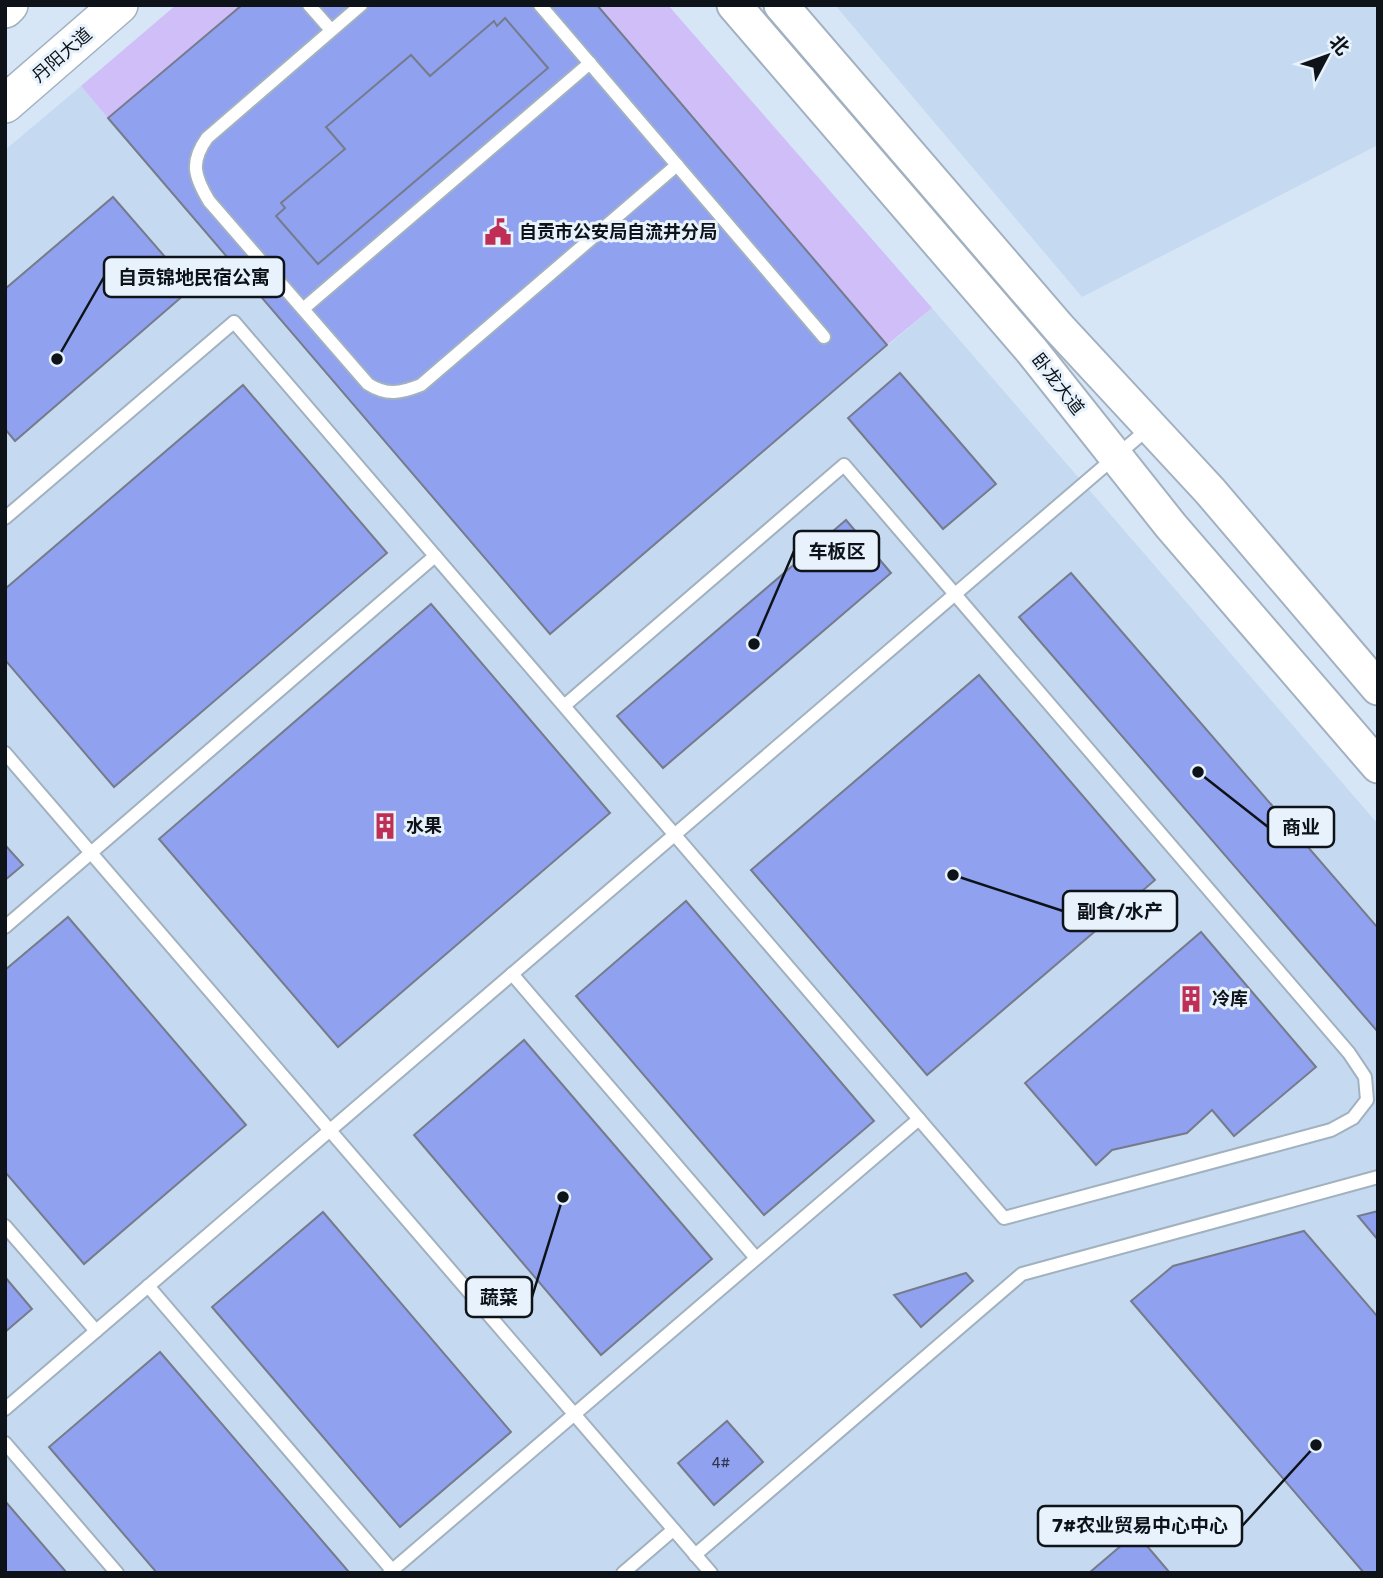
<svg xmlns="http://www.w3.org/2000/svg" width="1383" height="1578" font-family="Rubik,'Noto Sans SC',sans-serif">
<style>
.built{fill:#c5daf0}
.green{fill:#cfbef8}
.building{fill:#8fa1ef;stroke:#767b8c;stroke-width:2}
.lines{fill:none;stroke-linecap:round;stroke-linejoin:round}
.service-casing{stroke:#a2b1c0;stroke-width:16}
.secondary-casing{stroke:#a2b1c0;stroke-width:37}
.primary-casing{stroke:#a2b1c0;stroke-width:40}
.service{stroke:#fff;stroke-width:12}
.secondary{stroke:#fff;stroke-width:33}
.primary{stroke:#fff;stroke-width:37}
.labels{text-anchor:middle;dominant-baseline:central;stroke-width:6;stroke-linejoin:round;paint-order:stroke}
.number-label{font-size:14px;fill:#2e364e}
.street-label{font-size:18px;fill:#0e1319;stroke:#e8f2fc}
.poi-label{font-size:18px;font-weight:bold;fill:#0e1319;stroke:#e8f2fc;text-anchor:start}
.leader{fill:none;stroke:#0e1319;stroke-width:2.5}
.callout-dot{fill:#0e1319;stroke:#e8f2fc;stroke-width:2.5}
.callout{fill:#e8f2fc;stroke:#0e1319;stroke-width:2.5}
.callout-label{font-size:19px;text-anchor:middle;font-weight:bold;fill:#0e1319}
</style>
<rect width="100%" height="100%" fill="#d6e6f6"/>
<g class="built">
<path d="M 835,5 L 1378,5 L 1378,145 L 1082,297 Z"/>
<path d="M 81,86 L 550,633 L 932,308 L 1378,824 L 1378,1573 L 5,1573 L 5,150 Z"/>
</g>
<g class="green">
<path d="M 176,5 L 242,5 L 108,118 L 81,86 Z"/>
<path d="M 597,5 L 668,5 L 932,308 L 887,345 Z"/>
</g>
<g class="building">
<path d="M 242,5 L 597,5 L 887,345 L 550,634 L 108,118 Z"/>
<path d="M 505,18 L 548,68 L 318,264 L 276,216 L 285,208 L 281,203 L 345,149 L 326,127 L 411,55 L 430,76 L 494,21 L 497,26 Z"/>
<path d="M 113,197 L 192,288 L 15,441 L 5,429 L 5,289 Z"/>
<path d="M 900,373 L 996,484 L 943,529 L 848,418 Z"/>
<path d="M 243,385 L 387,553 L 114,787 L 5,660 L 5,589 Z"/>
<path d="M 846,520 L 891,573 L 663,768 L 617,716 Z"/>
<path d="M 1071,573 L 1378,928 L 1378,1032 L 1019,617 Z"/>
<path d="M 431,604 L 610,813 L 338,1047 L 159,839 Z"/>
<path d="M 979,675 L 1155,880 L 927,1075 L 751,870 Z"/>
<path d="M 5,845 L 23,865 L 5,880 Z"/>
<path d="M 686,901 L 874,1121 L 764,1215 L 576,996 Z"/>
<path d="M 68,917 L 246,1125 L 84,1264 L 5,1172 L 5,970 Z"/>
<path d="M 1201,932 L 1316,1067 L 1234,1136 L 1212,1110 L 1187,1133 L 1112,1150 L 1096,1165 L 1025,1083 Z"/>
<path d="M 524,1040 L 712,1259 L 601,1355 L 414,1135 Z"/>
<path d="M 1378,1211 L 1378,1240 L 1358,1216 Z"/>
<path d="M 323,1212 L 511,1432 L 400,1527 L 212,1307 Z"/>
<path d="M 1304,1231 L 1378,1317 L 1378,1573 L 1364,1573 L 1131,1301 L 1173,1266 Z"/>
<path d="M 966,1273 L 973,1281 L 921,1327 L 894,1295 Z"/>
<path d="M 5,1277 L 32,1309 L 5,1332 Z"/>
<path d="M 160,1352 L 348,1571 L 346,1573 L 157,1573 L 49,1447 Z"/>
<path d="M 727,1421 L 763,1462 L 714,1505 L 678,1463 Z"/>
<path d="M 5,1501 L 67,1573 L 5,1573 Z"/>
<path d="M 1136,1533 L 1170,1573 L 1089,1573 Z"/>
</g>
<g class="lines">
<defs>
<g id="service">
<path d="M 309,5 L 331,30"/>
<path d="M 361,5 L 207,138 C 190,162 194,176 209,201 L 368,384 C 387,396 401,393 421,385 L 677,165"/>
<path d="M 540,5 L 824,337"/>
<path d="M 303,309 L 590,63"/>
<path d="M 5,518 L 234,322 L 1004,1218 L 1331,1130 L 1353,1118 L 1367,1100 L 1365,1077 L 1349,1053 L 844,465 L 564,706"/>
<path d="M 5,753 L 711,1573"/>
<path d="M 5,927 L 435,556"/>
<path d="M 512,974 L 756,1258"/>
<path d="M 5,1226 L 96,1331"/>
<path d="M 148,1286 L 392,1570"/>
<path d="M 5,1409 L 1150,427"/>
<path d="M 5,1443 L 117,1573"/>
<path d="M 695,1555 L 1022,1274 L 1378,1177"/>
<path d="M 389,1573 L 919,1119"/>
<path d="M 623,1573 L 673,1530"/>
</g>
<g id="secondary">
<path d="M 734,5 L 1032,351 L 1171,526 L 1378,766"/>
<path d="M 781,5 L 1059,328 L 1210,491 L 1378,688"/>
</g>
<g id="primary">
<path d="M 5,9 L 9,5"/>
<path d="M 5,104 L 119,5"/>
</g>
</defs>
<use href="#service" class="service-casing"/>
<use href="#secondary" class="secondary-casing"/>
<use href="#primary" class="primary-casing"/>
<use href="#service" class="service"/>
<use href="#secondary" class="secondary"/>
<use href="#primary" class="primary"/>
</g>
<defs>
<symbol id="civic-bare" viewBox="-9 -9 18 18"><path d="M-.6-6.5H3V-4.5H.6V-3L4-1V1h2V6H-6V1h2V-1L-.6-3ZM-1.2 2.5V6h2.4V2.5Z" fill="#bf2f55" stroke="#e8f2fc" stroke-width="2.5" paint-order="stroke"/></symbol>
<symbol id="building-bare" viewBox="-9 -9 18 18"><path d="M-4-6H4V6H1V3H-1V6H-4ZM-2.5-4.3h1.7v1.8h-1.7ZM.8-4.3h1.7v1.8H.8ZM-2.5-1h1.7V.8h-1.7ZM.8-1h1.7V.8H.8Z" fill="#bf2f55" stroke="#e8f2fc" stroke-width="2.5" paint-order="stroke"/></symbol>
</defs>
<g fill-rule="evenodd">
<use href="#civic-bare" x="479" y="213" width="38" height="38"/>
<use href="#building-bare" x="366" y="807" width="38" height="38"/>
<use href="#building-bare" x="1172" y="980" width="38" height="38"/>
</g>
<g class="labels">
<g class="number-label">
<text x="721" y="1463">4#</text>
</g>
<g class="street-label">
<text transform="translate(62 55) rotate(-41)">丹阳大道</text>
<text transform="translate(1058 384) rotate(52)">卧龙大道</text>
</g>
<g class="poi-label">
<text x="519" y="232">自贡市公安局自流井分局</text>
<text x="406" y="826">水果</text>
<text x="1212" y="999">冷库</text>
</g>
</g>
<path class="leader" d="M57 359L104 277M754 644L794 551M1198 772L1268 827M953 875L1063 911M563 1197L532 1297M1316 1445L1242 1526"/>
<g class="callout-dot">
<circle cx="57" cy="359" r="7"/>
<circle cx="754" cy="644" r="7"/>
<circle cx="1198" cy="772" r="7"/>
<circle cx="953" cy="875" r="7"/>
<circle cx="563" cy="1197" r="7"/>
<circle cx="1316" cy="1445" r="7"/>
</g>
<g class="callout">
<rect x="104" y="257" width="180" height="40" rx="7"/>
<rect x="794" y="531" width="85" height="40" rx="7"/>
<rect x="1268" y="807" width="66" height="40" rx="7"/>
<rect x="1063" y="891" width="114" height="40" rx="7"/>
<rect x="466" y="1277" width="66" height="40" rx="7"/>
<rect x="1038" y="1506" width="204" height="40" rx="7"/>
</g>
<g class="callout-label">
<text x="194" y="284">自贡锦地民宿公寓</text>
<text x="837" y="558">车板区</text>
<text x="1301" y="834">商业</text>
<text x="1120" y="918">副食/水产</text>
<text x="499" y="1304">蔬菜</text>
<text x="1140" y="1532">7#农业贸易中心中心</text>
</g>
<rect width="1383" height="1578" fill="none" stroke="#0e1319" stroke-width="14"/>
<g transform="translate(1327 56) rotate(49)" stroke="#e8f2fc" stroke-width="5" paint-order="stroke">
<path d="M0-5L12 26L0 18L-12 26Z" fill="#0e1319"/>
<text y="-10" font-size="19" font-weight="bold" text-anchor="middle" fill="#0e1319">北</text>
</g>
</svg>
